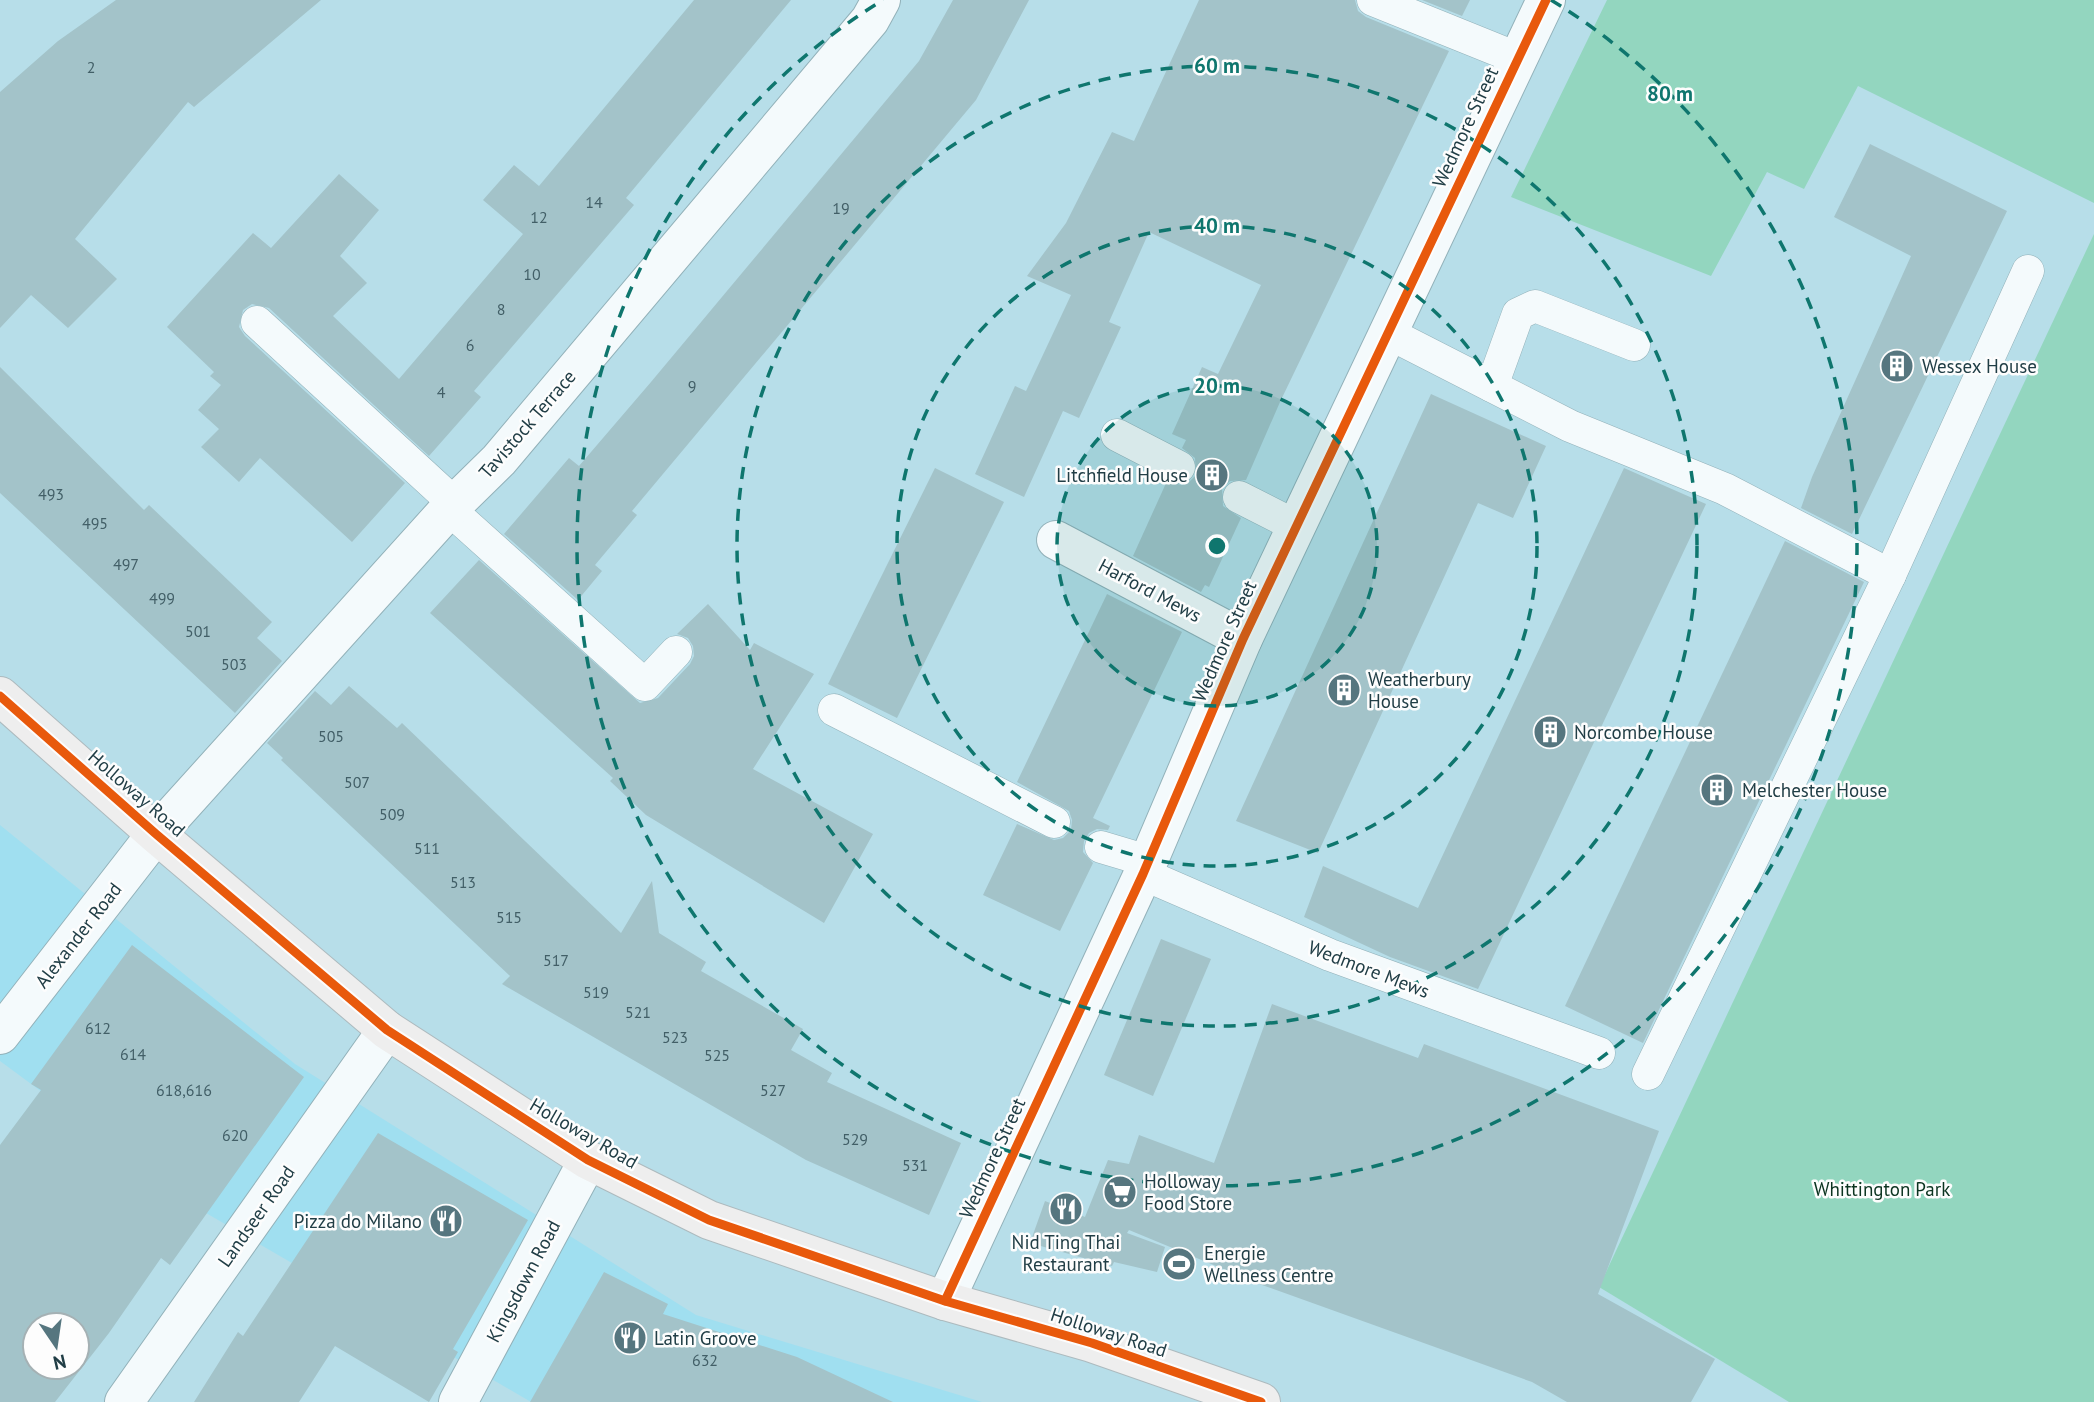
<svg xmlns="http://www.w3.org/2000/svg" width="2094" height="1402" font-family="'PT Sans',sans-serif">
<style>
.built{fill:#a0dff0}
.green{fill:#93d6bf}
.building{fill:#a3c3c9;fill-rule:evenodd}
.lines{fill:none;stroke-linecap:round;stroke-linejoin:round}
.service-casing{stroke:#92b1b9;stroke-width:33}
.minor-casing{stroke:#92b1b9;stroke-width:40}
.trunk-casing{stroke:#adbabe;stroke-width:40}
.service{stroke:#f4fafc;stroke-width:32}
.minor{stroke:#f4fafc;stroke-width:38}
.trunk{stroke:#eee;stroke-width:38}
.cycleway-casing{stroke:#fdfdfd;stroke-width:13}
.cycleway{stroke:#e8590c;stroke-width:9}
.ring{fill:none;stroke:#0f766e;stroke-width:3.5;stroke-dasharray:12 9}
.labels{text-anchor:middle;dominant-baseline:central;stroke-width:5;stroke-linejoin:round;paint-order:stroke}
.number-label{font-size:16px;fill:#425f67}
.street-label{font-size:19px;fill:#213e46;stroke:#fdfdfd}
.poi-label{font-size:19px;fill:#213e46;stroke:#fdfdfd;text-anchor:start}
.park-label{font-size:19px;fill:#0b3420;stroke:#fdfdfd}
.centre{fill:#0f766e;stroke:#fdfdfd;stroke-width:3.5}
.ring-label{font-size:21px;text-anchor:middle;font-weight:bold;fill:#0f766e;stroke:#fdfdfd;stroke-width:5;stroke-linejoin:round;paint-order:stroke}
</style>
<rect width="100%" height="100%" fill="#b7dee9"/>
<path class="built" d="M 0,825 L 295,1064 L 696,1315 L 982,1402 L 531,1402 L 206,1213 L 0,1061 Z"/>
<g class="green">
<path d="M 1607,0 L 2094,0 L 2094,203 L 1858,86 L 1804,189 L 1767,172 L 1711,276 L 1511,197 Z"/>
<path d="M 2094,234 L 2094,1402 L 1789,1402 L 1599,1287 Z"/>
</g>
<g class="building">
<path d="M 116,0 L 321,0 L 194,107 L 188,102 L 75,239 L 117,279 L 68,328 L 31,295 L 0,328 L 0,92 L 58,41 Z"/>
<path d="M 694,0 L 791,0 L 626,198 L 634,205 L 474,391 L 481,397 L 429,456 L 269,308 L 252,304 L 243,310 L 239,327 L 245,336 L 405,483 L 352,542 L 260,458 L 239,482 L 201,447 L 219,429 L 198,410 L 221,385 L 210,376 L 214,372 L 167,327 L 253,233 L 271,248 L 339,174 L 379,210 L 340,256 L 367,283 L 333,316 L 399,379 L 523,234 L 483,200 L 514,165 L 539,186 Z"/>
<path d="M 953,0 L 1029,0 L 976,100 L 632,511 L 637,515 L 595,565 L 602,571 L 578,600 L 504,534 L 569,458 L 579,466 L 651,382 L 919,61 Z"/>
<path d="M 1199,0 L 1355,0 L 1358,11 L 1366,17 L 1449,51 L 1280,402 L 1246,480 L 1230,481 L 1222,489 L 1223,506 L 1241,518 L 1209,587 L 1205,585 L 1201,592 L 1133,556 L 1167,481 L 1181,485 L 1189,482 L 1196,475 L 1195,458 L 1182,448 L 1186,440 L 1172,434 L 1202,367 L 1218,374 L 1261,285 L 1149,232 L 1109,322 L 1121,327 L 1079,418 L 1063,411 L 1024,497 L 975,474 L 1015,386 L 1026,391 L 1071,295 L 1027,276 L 1066,223 L 1112,132 L 1134,141 Z"/>
<path d="M 1422,0 L 1470,0 L 1462,16 Z"/>
<path d="M 1870,144 L 2007,211 L 1852,534 L 1801,508 L 1812,477 L 1911,256 L 1834,217 Z"/>
<path d="M 0,367 L 144,510 L 149,505 L 272,622 L 257,638 L 282,661 L 235,713 L 0,493 Z"/>
<path d="M 1431,394 L 1546,446 L 1513,518 L 1478,503 L 1318,853 L 1236,821 Z"/>
<path d="M 935,468 L 1004,502 L 897,718 L 828,684 Z"/>
<path d="M 1624,468 L 1706,504 L 1478,989 L 1390,957 L 1304,917 L 1323,866 L 1418,908 Z"/>
<path d="M 1785,541 L 1864,582 L 1643,1043 L 1565,1006 Z"/>
<path d="M 479,560 L 640,703 L 658,698 L 690,664 L 694,656 L 693,646 L 688,638 L 677,634 L 708,604 L 750,650 L 754,643 L 814,674 L 753,769 L 873,834 L 824,923 L 646,815 L 610,781 L 613,778 L 430,613 Z"/>
<path d="M 1107,594 L 1182,632 L 1093,818 L 1110,826 L 1108,830 L 1097,829 L 1089,833 L 1084,841 L 1083,852 L 1093,863 L 1060,931 L 983,895 L 1017,824 L 1054,840 L 1063,838 L 1071,830 L 1072,820 L 1069,811 L 1017,782 Z"/>
<path d="M 349,686 L 397,728 L 402,723 L 621,933 L 652,881 L 659,933 L 706,962 L 701,971 L 803,1029 L 791,1050 L 832,1073 L 827,1082 L 961,1143 L 929,1215 L 806,1160 L 502,984 L 510,976 L 281,760 L 283,758 L 267,743 L 315,691 L 331,705 Z"/>
<path d="M 1161,939 L 1211,959 L 1153,1096 L 1104,1075 Z"/>
<path d="M 132,945 L 304,1077 L 170,1265 L 161,1258 L 109,1333 L 55,1402 L 0,1402 L 0,1145 L 41,1090 L 31,1084 ZM 35,1325 L 77,1325 L 77,1367 L 35,1367 Z"/>
<path d="M 1272,1004 L 1418,1058 L 1424,1044 L 1659,1131 L 1598,1294 L 1715,1359 L 1691,1402 L 1567,1402 L 1532,1382 L 1262,1285 L 1129,1230 L 1127,1233 L 1165,1247 L 1157,1272 L 1114,1262 L 1112,1266 L 1030,1243 L 1045,1201 L 1085,1217 L 1108,1160 L 1129,1164 L 1139,1135 L 1214,1163 Z"/>
<path d="M 378,1133 L 528,1220 L 453,1349 L 458,1352 L 429,1402 L 335,1346 L 299,1402 L 194,1402 L 238,1332 L 243,1336 Z"/>
<path d="M 604,1272 L 668,1304 L 663,1314 L 797,1357 L 893,1402 L 530,1402 Z"/>
</g>
<g class="lines">
<defs>
<g id="service">
<path d="M 1373,0 L 1517,58"/>
<path d="M 257,322 L 455,504"/>
<path d="M 1388,333 L 1570,426 L 1725,489 L 1890,575"/>
<path d="M 1492,386 L 1518,314 L 1535,306 L 1634,345"/>
<path d="M 1117,435 L 1179,467"/>
<path d="M 1239,497 L 1296,526"/>
<path d="M 449,509 L 645,685 L 676,652"/>
<path d="M 834,710 L 1054,822"/>
<path d="M 1101,847 L 1148,861"/>
<path d="M 1143,874 L 1330,955 L 1599,1053"/>
<path d="M 1648,1074 L 1890,575 L 2028,271"/>
</g>
<g id="minor">
<path d="M 1056,540 L 1243,639"/>
<path d="M 0,1035 L 156,834 L 449,509 L 499,460 L 870,20 L 881,0"/>
<path d="M 945,1301 L 1143,874 L 1243,639 L 1546,0"/>
<path d="M 124,1402 L 387,1030"/>
<path d="M 458,1402 L 588,1160"/>
</g>
<path id="trunk" d="M 0,696 L 156,834 L 387,1030 L 588,1160 L 709,1220 L 945,1301 L 1092,1343 L 1261,1402"/>
</defs>
<use href="#service" class="service-casing"/>
<use href="#minor" class="minor-casing"/>
<use href="#trunk" class="trunk-casing"/>
<use href="#service" class="service"/>
<use href="#minor" class="minor"/>
<use href="#trunk" class="trunk"/>
<defs>
<g id="cycleway">
<path d="M 0,696 L 156,834 L 387,1030 L 588,1160 L 709,1220 L 945,1301 L 1092,1343 L 1261,1402"/>
<path d="M 945,1301 L 1143,874 L 1243,639 L 1546,0"/>
</g>
</defs>
<use href="#cycleway" class="cycleway-casing"/>
<use href="#cycleway" class="cycleway"/>
</g>
<circle cx="1217" cy="546" r="160" fill="#0f766e" fill-opacity=".12"/>
<g class="ring">
<circle cx="1217" cy="546" r="160"/>
<circle cx="1217" cy="546" r="320"/>
<circle cx="1217" cy="546" r="480"/>
<path d="M1551 0A640 640 0 1 1 883 0"/>
</g>
<defs>
<symbol id="building-disc" viewBox="-11 -11 22 22"><circle r="9.5" fill="#56767f" stroke="#fdfdfd"/><path d="M-4-6H4V6H1V3H-1V6H-4ZM-2.5-4.3h1.7v1.8h-1.7ZM.8-4.3h1.7v1.8H.8ZM-2.5-1h1.7V.8h-1.7ZM.8-1h1.7V.8H.8Z" fill="#fff"/></symbol>
<symbol id="supermarket-disc" viewBox="-11 -11 22 22"><circle r="9.5" fill="#56767f" stroke="#fdfdfd"/><path d="M-6-5.5h2.5l.6 2H6L4.5 2H-2.5L-4.4-4H-6ZM-1.5 3.2a1.3 1.3 0 1 0 .1 0ZM3 3.2a1.3 1.3 0 1 0 .1 0Z" fill="#fff"/></symbol>
<symbol id="restaurant-disc" viewBox="-11 -11 22 22"><circle r="9.5" fill="#56767f" stroke="#fdfdfd"/><path d="M-5-6h1v4h1v-4h1v4h1v-4h1v5L-1.5 .5V6h-2V.5L-5-1ZM5-6V6H3V1.5H1.5Q1.5-4 5-6Z" fill="#fff"/></symbol>
<symbol id="stadium-disc" viewBox="-11 -11 22 22"><circle r="9.5" fill="#56767f" stroke="#fdfdfd"/><path d="M0-5a6.5 5 0 1 0 0 10a6.5 5 0 1 0 0-10ZM-3.5-1.8h7v3.6h-7Z" fill="#fff"/></symbol>
</defs>
<g fill-rule="evenodd">
<use href="#building-disc" x="1878" y="347" width="38" height="38"/>
<use href="#building-disc" x="1193" y="456" width="38" height="38"/>
<use href="#building-disc" x="1325" y="671" width="38" height="38"/>
<use href="#building-disc" x="1531" y="713" width="38" height="38"/>
<use href="#building-disc" x="1698" y="771" width="38" height="38"/>
<use href="#supermarket-disc" x="1101" y="1173" width="38" height="38"/>
<use href="#restaurant-disc" x="1047" y="1190" width="38" height="38"/>
<use href="#restaurant-disc" x="427" y="1202" width="38" height="38"/>
<use href="#stadium-disc" x="1160" y="1245" width="38" height="38"/>
<use href="#restaurant-disc" x="611" y="1319" width="38" height="38"/>
</g>
<g class="labels">
<g class="number-label">
<text x="91" y="67">2</text>
<text x="594" y="202">14</text>
<text x="841" y="208">19</text>
<text x="539" y="217">12</text>
<text x="532" y="274">10</text>
<text x="501" y="309">8</text>
<text x="470" y="345">6</text>
<text x="692" y="386">9</text>
<text x="441" y="392">4</text>
<text x="51" y="494">493</text>
<text x="95" y="523">495</text>
<text x="126" y="564">497</text>
<text x="162" y="598">499</text>
<text x="198" y="631">501</text>
<text x="234" y="664">503</text>
<text x="331" y="736">505</text>
<text x="357" y="782">507</text>
<text x="392" y="814">509</text>
<text x="427" y="848">511</text>
<text x="463" y="882">513</text>
<text x="509" y="917">515</text>
<text x="556" y="960">517</text>
<text x="596" y="992">519</text>
<text x="638" y="1012">521</text>
<text x="98" y="1028">612</text>
<text x="675" y="1037">523</text>
<text x="133" y="1054">614</text>
<text x="717" y="1055">525</text>
<text x="184" y="1090">618,616</text>
<text x="773" y="1090">527</text>
<text x="235" y="1135">620</text>
<text x="855" y="1139">529</text>
<text x="915" y="1165">531</text>
<text x="705" y="1360">632</text>
</g>
<g class="street-label">
<text transform="translate(1465 127) rotate(-65)">Wedmore Street</text>
<text transform="translate(527 424) rotate(-49)">Tavistock Terrace</text>
<text transform="translate(1150 590) rotate(28)">Harford Mews</text>
<text transform="translate(1224 641) rotate(-66)">Wedmore Street</text>
<text transform="translate(137 793) rotate(41)">Holloway Road</text>
<text transform="translate(78 935) rotate(-52)">Alexander Road</text>
<text transform="translate(1369 969) rotate(21)">Wedmore Mews</text>
<text transform="translate(584 1133) rotate(30)">Holloway Road</text>
<text transform="translate(992 1158) rotate(-65)">Wedmore Street</text>
<text transform="translate(256 1216) rotate(-55)">Landseer Road</text>
<text transform="translate(523 1281) rotate(-62)">Kingsdown Road</text>
<text transform="translate(1109 1332) rotate(18)">Holloway Road</text>
</g>
<g class="poi-label">
<text x="1922" y="366">Wessex House</text>
<text x="1188" y="475" text-anchor="end">Litchfield House</text>
<text x="1368" y="679">Weatherbury<tspan x="1368" dy="22">House</tspan></text>
<text x="1574" y="732">Norcombe House</text>
<text x="1742" y="790">Melchester House</text>
<text x="1144" y="1181">Holloway<tspan x="1144" dy="22">Food Store</tspan></text>
<text x="422" y="1221" text-anchor="end">Pizza do Milano</text>
<text x="1066" y="1242" text-anchor="middle">Nid Ting Thai<tspan x="1066" dy="22">Restaurant</tspan></text>
<text x="1204" y="1253">Energie<tspan x="1204" dy="22">Wellness Centre</tspan></text>
<text x="654" y="1338">Latin Groove</text>
</g>
<g class="park-label">
<text x="1882" y="1189">Whittington Park</text>
</g>
</g>
<circle cx="1217" cy="546" r="10" class="centre"/>
<g class="ring-label">
<text x="1217" y="73">60 m</text>
<text x="1670" y="101">80 m</text>
<text x="1217" y="233">40 m</text>
<text x="1217" y="393">20 m</text>
</g>
<g transform="translate(56 1346) rotate(167)"><circle r="33" fill="#fdfdfd" stroke="#a5b1b4" stroke-width="2"/>
<path d="M0-5L12 26L0 18L-12 26Z" fill="#56767f"/>
<text y="-10" font-size="19" font-weight="bold" text-anchor="middle" fill="#213e46">N</text>
</g>
</svg>
